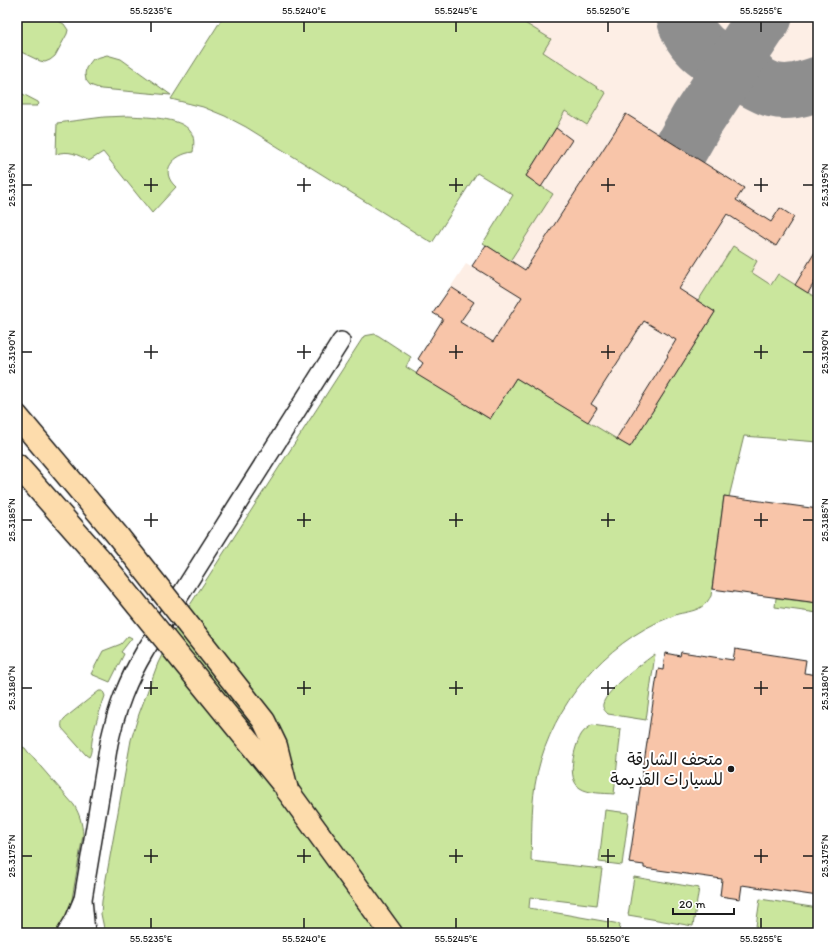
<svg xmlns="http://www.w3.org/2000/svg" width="835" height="950" font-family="Itim,'Playpen Sans Arabic',sans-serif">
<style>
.built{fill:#fdeee5}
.green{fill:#cae69d;stroke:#73815c}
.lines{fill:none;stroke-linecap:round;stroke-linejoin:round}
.taxiway{stroke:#8e8e8e;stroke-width:55}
.building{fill:#f8c5a9;stroke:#1c1c1c}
.street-casing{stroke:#1c1c1c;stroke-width:20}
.highway-casing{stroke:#1c1c1c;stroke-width:25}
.street{stroke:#fff;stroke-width:17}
.highway{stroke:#fddcac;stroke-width:22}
.highway-bridge-casing{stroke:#1c1c1c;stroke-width:25;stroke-linecap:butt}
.highway-bridge{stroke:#fddcac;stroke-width:22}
.ticks{fill:none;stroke:#1c1c1c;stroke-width:1.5}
.poi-dot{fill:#1c1c1c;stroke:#fff;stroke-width:1.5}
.labels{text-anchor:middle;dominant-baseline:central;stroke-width:4;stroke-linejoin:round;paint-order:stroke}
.poi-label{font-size:17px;fill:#1c1c1c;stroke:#fff;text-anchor:end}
.neatline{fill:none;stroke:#1c1c1c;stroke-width:1.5}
.ticks-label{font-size:10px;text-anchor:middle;fill:#1c1c1c}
</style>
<rect width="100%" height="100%" fill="#fff"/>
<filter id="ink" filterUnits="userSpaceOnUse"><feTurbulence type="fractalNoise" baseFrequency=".025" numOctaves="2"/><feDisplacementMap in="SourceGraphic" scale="8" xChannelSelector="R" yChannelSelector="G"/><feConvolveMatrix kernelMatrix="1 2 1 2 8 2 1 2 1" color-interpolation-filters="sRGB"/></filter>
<g filter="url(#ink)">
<path class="built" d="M 371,17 L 818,17 L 818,299 L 778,274 L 632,507 L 490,419 L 418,359 L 442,319 L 433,313 L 466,264 L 471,267 L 472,266 L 485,245 L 483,243 L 513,196 L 477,173 Z"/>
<g class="green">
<path d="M 17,17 L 51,17 L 64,24 L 68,30 L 67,34 L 55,56 L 50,60 L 45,62 L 40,61 L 17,50 Z"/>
<path d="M 223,17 L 515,17 L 551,39 L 543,52 L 606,93 L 587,125 L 565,111 L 556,128 L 526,176 L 553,194 L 510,261 L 483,243 L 513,195 L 477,173 L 432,243 L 246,127 L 225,116 L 203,107 L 171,99 Z"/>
<path d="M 107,55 L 121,59 L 171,95 L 101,89 L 90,85 L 86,80 L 85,74 L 86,68 L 93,59 Z"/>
<path d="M 17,91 L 38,102 L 39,104 L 37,106 L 17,106 Z"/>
<path d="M 128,116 C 144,117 181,117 190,131 C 195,137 194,145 193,152 C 174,154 158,171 176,187 L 152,213 L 103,152 L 89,161 C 77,154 69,150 56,154 L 57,123 L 104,117 Z"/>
<path d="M 733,246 L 757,261 L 751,272 L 771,285 L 778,274 L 818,299 L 818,442 L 744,436 L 729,497 L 724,496 L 711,596 C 709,599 707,603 704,605 C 697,611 687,612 678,614 C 671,617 663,620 656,623 C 594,653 546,717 535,785 C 531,810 532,836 531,861 L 602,869 L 597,905 L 530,897 L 529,908 L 620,924 L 619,933 L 105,933 L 101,914 L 102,901 L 131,740 L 139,714 L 158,663 L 173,633 L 190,605 L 364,336 L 375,334 L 379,336 L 411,357 L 406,367 L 490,419 L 516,378 L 630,447 L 715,312 L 698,301 Z"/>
<path d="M 776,598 L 818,603 L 818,613 L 775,607 Z"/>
<path d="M 128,636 L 132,638 L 121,652 L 124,654 L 110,682 L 91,674 L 103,651 L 121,644 Z"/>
<path d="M 655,654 L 646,720 L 608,714 C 605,711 602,708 603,704 C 606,690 644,662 655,654 Z"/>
<path d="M 99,691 L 103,691 L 105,696 C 100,711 94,726 92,741 C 91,747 92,752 89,757 L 86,755 L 62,728 C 61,723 62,721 65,718 Z"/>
<path d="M 592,725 L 621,729 L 614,794 C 604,793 589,794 580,788 C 566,779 574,747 581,735 C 583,731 588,728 592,725 Z"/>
<path d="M 17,745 L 25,748 L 28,752 L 74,805 C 80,815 82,823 83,835 L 71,905 L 61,925 L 54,933 L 17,933 Z"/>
<path d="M 605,810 L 629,813 L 622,865 L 599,862 Z"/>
<path d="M 634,877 L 699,888 L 693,926 L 628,915 Z"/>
<path d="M 760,899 L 818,908 L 818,933 L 755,933 Z"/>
</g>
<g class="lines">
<g class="taxiway">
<path d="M 684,17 C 686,28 692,38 700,46 C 707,55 762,87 773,90 C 790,94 802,89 818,84"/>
<path d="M 681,148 L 697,120 L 765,17"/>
</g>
</g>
<g class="building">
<path d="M 626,114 L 744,188 L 736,200 L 771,222 L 780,208 L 794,217 L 776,246 L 727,214 L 679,289 L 715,312 L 630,447 L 616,439 L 668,356 L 667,355 L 676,340 L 644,321 L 591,404 L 597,408 L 588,422 L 516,378 L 490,419 L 416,374 L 423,363 L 418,359 L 443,319 L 433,313 L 451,287 L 474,302 L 460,322 L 493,342 L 522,297 L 472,266 L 486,245 L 525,270 Z"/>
<path d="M 556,128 L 572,140 L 541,187 L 526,176 Z"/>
<path d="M 818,247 L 818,276 L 808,293 L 795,285 Z"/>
<path d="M 724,496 L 818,509 L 818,603 L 712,589 Z"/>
<path d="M 735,649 L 806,660 L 804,673 L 818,675 L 818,896 L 742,885 L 740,899 L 720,896 L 722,879 L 644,868 L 644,865 L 629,863 L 658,669 L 663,670 L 665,653 L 680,656 L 681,652 L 733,660 Z"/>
</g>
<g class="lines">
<defs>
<g id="street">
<path d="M 66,933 L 74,920 L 82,901"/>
<path d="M 86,933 L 83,899 L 109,743 C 117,708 127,681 145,651 L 341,341"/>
</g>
<g id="highway">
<path d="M 17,416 L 118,536"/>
<path d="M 17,465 L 99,558"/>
<path d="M 287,790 L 391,933"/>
</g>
</defs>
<use href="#street" class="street-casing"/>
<use href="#highway" class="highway-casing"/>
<use href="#street" class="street"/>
<use href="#highway" class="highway"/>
<defs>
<g id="highway-bridge">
<path d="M 118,536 L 264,721 L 276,746 L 287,790"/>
<path d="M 99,558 L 283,784"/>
</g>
</defs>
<use href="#highway-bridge" class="highway-bridge-casing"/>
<use href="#highway-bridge" class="highway-bridge"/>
</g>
</g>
<path class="ticks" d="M 151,22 L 151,32M 304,22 L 304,32M 456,22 L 456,32M 608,22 L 608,32M 761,22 L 761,32M 151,178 L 151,192M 304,178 L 304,192M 456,178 L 456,192M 608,178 L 608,192M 761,178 L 761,192M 22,185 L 32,185M 144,185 L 158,185M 297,185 L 311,185M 449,185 L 463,185M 601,185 L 615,185M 754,185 L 768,185M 803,185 L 813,185M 151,345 L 151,359M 304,345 L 304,359M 456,345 L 456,359M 608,345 L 608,359M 761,345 L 761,359M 22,352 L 32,352M 144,352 L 158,352M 297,352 L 311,352M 449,352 L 463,352M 601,352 L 615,352M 754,352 L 768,352M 803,352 L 813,352M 151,513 L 151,527M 304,513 L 304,527M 456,513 L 456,527M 608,513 L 608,527M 761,513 L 761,527M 22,520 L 32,520M 144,520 L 158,520M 297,520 L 311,520M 449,520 L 463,520M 601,520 L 615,520M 754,520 L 768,520M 803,520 L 813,520M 151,681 L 151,695M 304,681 L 304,695M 456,681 L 456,695M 608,681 L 608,695M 761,681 L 761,695M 22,688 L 32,688M 144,688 L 158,688M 297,688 L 311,688M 449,688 L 463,688M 601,688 L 615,688M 754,688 L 768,688M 803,688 L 813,688M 151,849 L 151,863M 304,849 L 304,863M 456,849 L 456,863M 608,849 L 608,863M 761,849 L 761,863M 22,856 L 32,856M 144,856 L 158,856M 297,856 L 311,856M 449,856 L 463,856M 601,856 L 615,856M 754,856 L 768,856M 803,856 L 813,856M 151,918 L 151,928M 304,918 L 304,928M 456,918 L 456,928M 608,918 L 608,928M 761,918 L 761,928"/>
<circle class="poi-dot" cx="731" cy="769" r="4"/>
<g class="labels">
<g class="poi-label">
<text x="723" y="759">متحف الشارقة<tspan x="723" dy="20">للسيارات القديمة</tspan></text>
</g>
</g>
<rect width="835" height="950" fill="none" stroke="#fff" stroke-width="44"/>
<path d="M673 908v6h61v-6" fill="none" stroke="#1c1c1c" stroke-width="2"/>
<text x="679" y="908" font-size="12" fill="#1c1c1c" stroke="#ffffff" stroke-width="3" paint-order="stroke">20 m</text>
<rect x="22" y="22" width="791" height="906" class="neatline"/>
<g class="ticks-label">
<text x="151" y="14">55.5235°E</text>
<text x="304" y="14">55.5240°E</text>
<text x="456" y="14">55.5245°E</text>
<text x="608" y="14">55.5250°E</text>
<text x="761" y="14">55.5255°E</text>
<text transform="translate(11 185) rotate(-90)" y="4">25.3195°N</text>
<text transform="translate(824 185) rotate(-90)" y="4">25.3195°N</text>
<text transform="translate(11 352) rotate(-90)" y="4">25.3190°N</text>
<text transform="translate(824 352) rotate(-90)" y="4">25.3190°N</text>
<text transform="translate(11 520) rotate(-90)" y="4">25.3185°N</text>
<text transform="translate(824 520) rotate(-90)" y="4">25.3185°N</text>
<text transform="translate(11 688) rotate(-90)" y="4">25.3180°N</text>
<text transform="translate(824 688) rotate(-90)" y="4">25.3180°N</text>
<text transform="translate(11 856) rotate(-90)" y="4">25.3175°N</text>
<text transform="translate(824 856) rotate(-90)" y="4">25.3175°N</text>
<text x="151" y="942">55.5235°E</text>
<text x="304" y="942">55.5240°E</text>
<text x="456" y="942">55.5245°E</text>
<text x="608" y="942">55.5250°E</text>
<text x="761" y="942">55.5255°E</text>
</g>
</svg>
